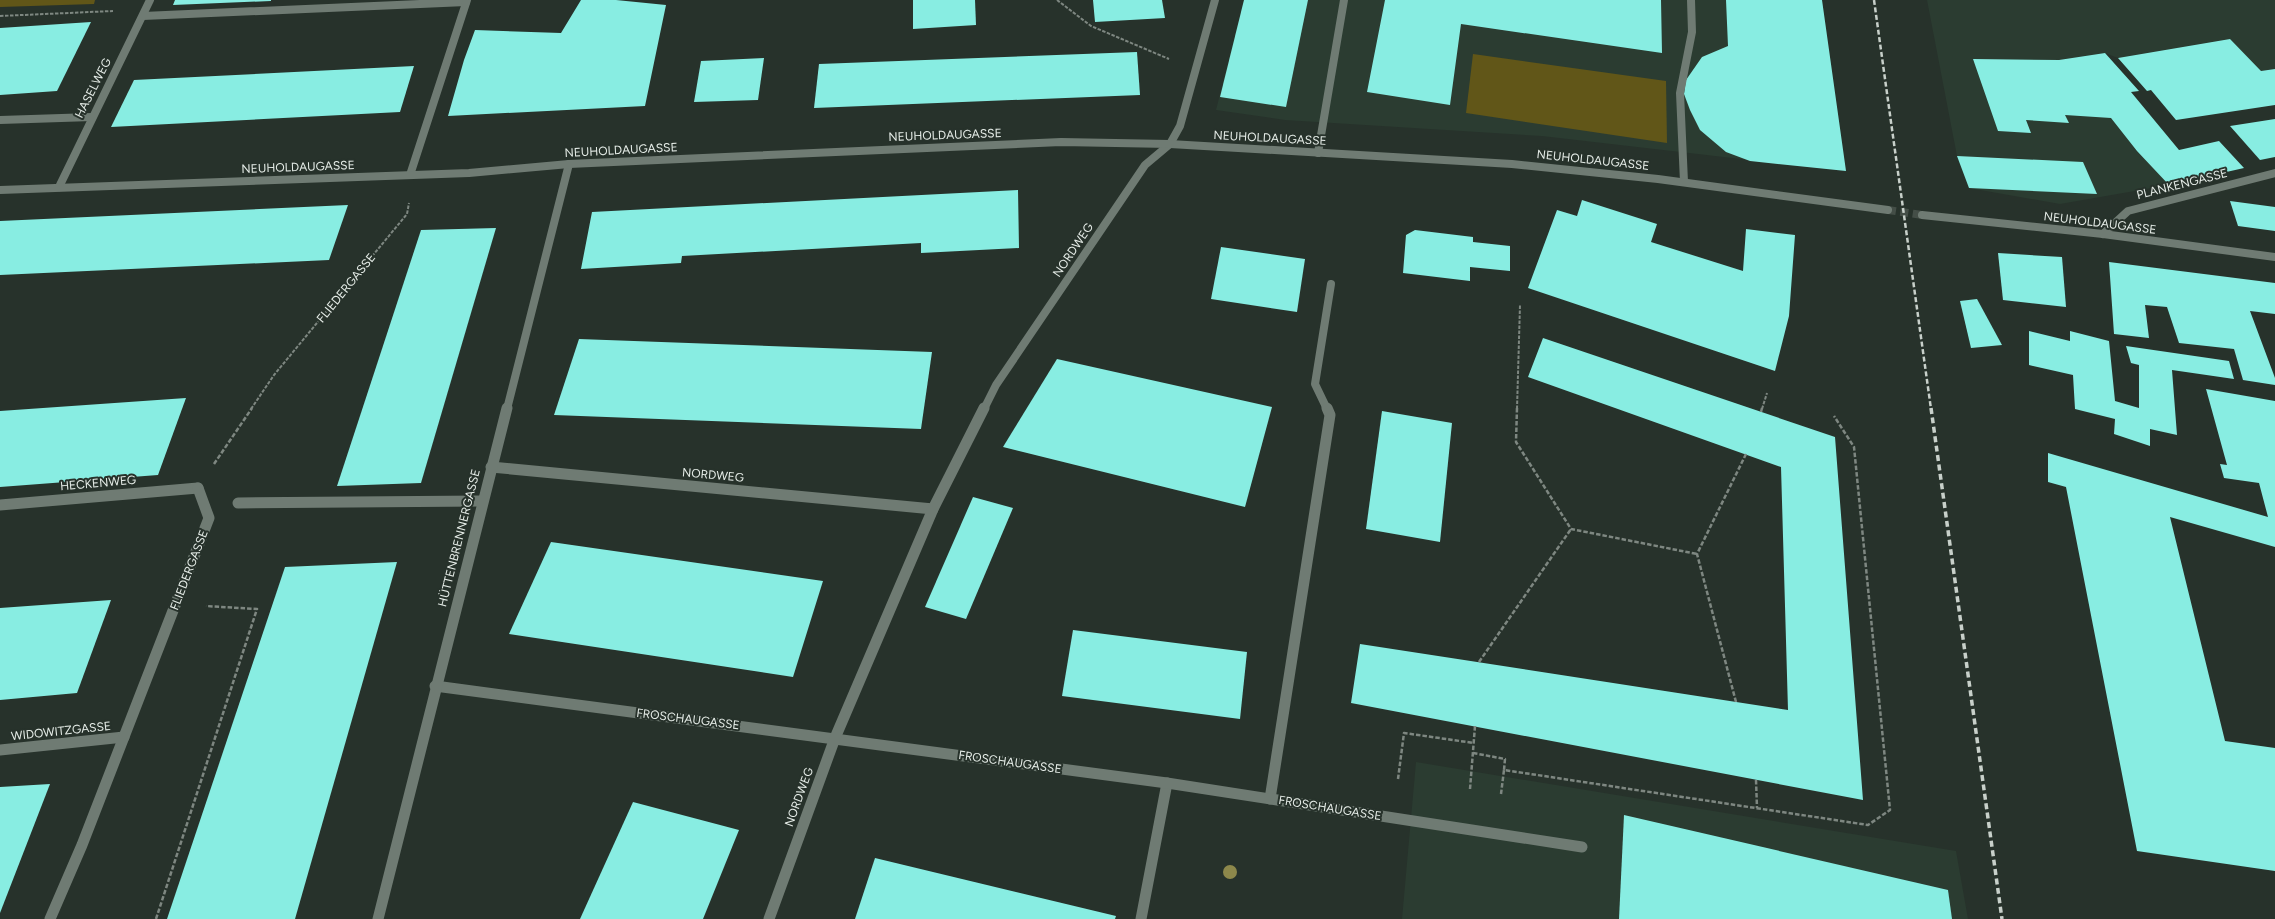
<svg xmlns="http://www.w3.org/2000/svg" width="2275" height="919" font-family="Figtree,sans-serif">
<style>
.built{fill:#2b3c31}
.green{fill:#615618}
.building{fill:#88ede2}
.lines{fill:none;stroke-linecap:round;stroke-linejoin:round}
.tertiary-tunnel{stroke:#444e47;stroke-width:8;stroke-dasharray:8 4.5;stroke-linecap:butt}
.path-far1{stroke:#7e8781;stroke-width:2;stroke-dasharray:3.5 1.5;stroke-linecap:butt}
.path{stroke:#7e8781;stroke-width:2.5;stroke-dasharray:4.5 2;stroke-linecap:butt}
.service-far1{stroke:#6f7b73;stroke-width:8}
.service{stroke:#6f7b73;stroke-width:11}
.minor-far1{stroke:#6f7b73;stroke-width:8}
.minor{stroke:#6f7b73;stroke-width:11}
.tertiary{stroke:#6f7b73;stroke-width:8}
.rail-far1{stroke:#c8d0ca;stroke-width:2.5;stroke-dasharray:5 2.5;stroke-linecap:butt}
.rail{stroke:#c8d0ca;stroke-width:3.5;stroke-dasharray:6 3.5;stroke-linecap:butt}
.tree{fill:#8d884b}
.labels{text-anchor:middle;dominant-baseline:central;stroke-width:4;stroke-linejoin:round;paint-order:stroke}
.street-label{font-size:12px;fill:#e6ede8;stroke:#27322b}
</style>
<rect width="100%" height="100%" fill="#27322b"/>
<g class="built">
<path d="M 1244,0 L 1822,0 L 1846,171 L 1542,136 L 1285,120 L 1216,110 Z"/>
<path d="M 1927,0 L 2275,0 L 2275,69 L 2261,71 L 2229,39 L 2118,58 L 2105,53 L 2060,60 L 2169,185 L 2060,204 L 1969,188 L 1957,156 Z"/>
<path d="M 1416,762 L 1956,851 L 1968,919 L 1402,919 Z"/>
</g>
<g class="green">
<path d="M 0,0 L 95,0 L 94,4 L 0,7 Z"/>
<path d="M 1473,54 L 1666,81 L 1667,143 L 1466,113 Z"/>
</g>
<g class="building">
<path d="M 175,0 L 271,0 L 271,1 L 173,5 Z"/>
<path d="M 581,0 L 616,0 L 666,5 L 645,106 L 448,116 L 464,60 L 475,30 L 561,33 Z"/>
<path d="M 913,0 L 975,0 L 976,25 L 913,29 Z"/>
<path d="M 1093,0 L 1162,0 L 1165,18 L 1095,22 Z"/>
<path d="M 1244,0 L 1308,0 L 1286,107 L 1220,97 Z"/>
<path d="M 1385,0 L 1661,0 L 1662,53 L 1461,24 L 1450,105 L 1367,92 Z"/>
<path d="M 1726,0 L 1822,0 L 1846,171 L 1750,161 L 1726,152 L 1700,130 L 1690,110 L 1684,94 L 1686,80 L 1702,57 L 1728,46 Z"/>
<path d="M 91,22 L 57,91 L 0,95 L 0,28 Z"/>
<path d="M 2230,39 L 2261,71 L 2275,69 L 2275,105 L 2176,120 L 2151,90 L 2147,91 L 2118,58 Z"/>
<path d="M 1137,52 L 1140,95 L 814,108 L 819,64 Z"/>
<path d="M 2105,53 L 2139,91 L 2131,92 L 2179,150 L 2219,141 L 2244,168 L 2169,185 L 2137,151 L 2111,118 L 2065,115 L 2069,123 L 2026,120 L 2031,133 L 1998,131 L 1973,59 L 2059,60 Z"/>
<path d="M 764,58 L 758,100 L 694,102 L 701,61 Z"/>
<path d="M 414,66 L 400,112 L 111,127 L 134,80 Z"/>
<path d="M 2275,119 L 2275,157 L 2260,160 L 2230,126 Z"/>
<path d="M 1957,156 L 2083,162 L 2097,194 L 1969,188 Z"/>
<path d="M 1018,190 L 1019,248 L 921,253 L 921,243 L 682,256 L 681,263 L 581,269 L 592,212 Z"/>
<path d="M 1582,200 L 1657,224 L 1651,242 L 1743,271 L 1746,229 L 1795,235 L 1789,316 L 1775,371 L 1528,288 L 1557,210 L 1577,216 Z"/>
<path d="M 2230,201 L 2275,207 L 2275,231 L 2238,226 Z"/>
<path d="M 348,205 L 329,260 L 0,275 L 0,221 Z"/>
<path d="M 496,228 L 421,483 L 337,486 L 421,230 Z"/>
<path d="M 1415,230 L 1473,237 L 1473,242 L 1510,246 L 1510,271 L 1470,267 L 1470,281 L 1403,273 L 1406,235 Z"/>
<path d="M 1221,247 L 1305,259 L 1297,312 L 1211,299 Z"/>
<path d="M 1998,253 L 2062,257 L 2066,307 L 2003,300 Z"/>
<path d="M 2109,262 L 2275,283 L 2275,314 L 2250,311 L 2275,378 L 2275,385 L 2243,380 L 2234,349 L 2179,343 L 2167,307 L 2145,305 L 2149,338 L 2114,334 Z"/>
<path d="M 1977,299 L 2002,345 L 1971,348 L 1960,301 Z"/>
<path d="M 2029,331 L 2070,341 L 2070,331 L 2109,341 L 2115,401 L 2139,408 L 2139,365 L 2131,363 L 2126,346 L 2229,361 L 2234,379 L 2172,370 L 2177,435 L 2150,429 L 2150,446 L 2114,434 L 2115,419 L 2075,409 L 2073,375 L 2029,365 Z"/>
<path d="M 1543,338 L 1835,437 L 1863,800 L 1351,703 L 1360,644 L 1788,710 L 1781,467 L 1528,377 Z"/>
<path d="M 579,339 L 932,352 L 921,429 L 554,415 Z"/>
<path d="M 1057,359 L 1272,407 L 1245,507 L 1003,447 Z"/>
<path d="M 2206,389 L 2275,401 L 2275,547 L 2170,517 L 2225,741 L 2275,748 L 2275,871 L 2137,851 L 2066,487 L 2048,482 L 2048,453 L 2268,517 L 2259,483 L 2224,478 L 2220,464 L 2227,465 Z"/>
<path d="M 186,398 L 158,475 L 0,487 L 0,411 Z"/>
<path d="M 1382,411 L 1452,423 L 1440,542 L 1366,529 Z"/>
<path d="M 973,497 L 1013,508 L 966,619 L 925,607 Z"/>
<path d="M 551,542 L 823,581 L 793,677 L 509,634 Z"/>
<path d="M 397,562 L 295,919 L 167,919 L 285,567 Z"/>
<path d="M 111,600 L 77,693 L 0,700 L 0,608 Z"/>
<path d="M 1073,630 L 1247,652 L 1240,719 L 1062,696 Z"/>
<path d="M 50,784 L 0,913 L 0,787 Z"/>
<path d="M 633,802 L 739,830 L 703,919 L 580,919 Z"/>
<path d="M 1624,815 L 1948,890 L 1952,919 L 1619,919 Z"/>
<path d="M 875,858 L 1116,916 L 1115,919 L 855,919 Z"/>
</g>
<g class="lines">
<path class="tertiary-tunnel" d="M 1888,210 L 1922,215"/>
<g class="path-far1">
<path d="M 1057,0 L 1091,26 L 1169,59"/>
<path d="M 0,16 L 113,11"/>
<path d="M 251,409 L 274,375 L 407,214 L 409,203"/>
<path d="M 1517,409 L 1520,305"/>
<path d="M 1762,409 L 1767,393"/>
</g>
<g class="path">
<path d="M 1517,408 L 1516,442 L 1571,529 L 1697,554"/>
<path d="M 1761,412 L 1762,408"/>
<path d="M 214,464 L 252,408"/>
<path d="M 1479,662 L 1571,529"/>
<path d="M 1736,702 L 1697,554 L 1746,454"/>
<path d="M 1473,753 L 1505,759 L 1504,770"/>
<path d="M 1398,779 L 1404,733 L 1474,743"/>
<path d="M 1756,780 L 1757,808"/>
<path d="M 1470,789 L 1475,726"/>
<path d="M 1501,794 L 1504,770 L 1868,825 L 1890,810 L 1854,447 L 1834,416"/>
<path d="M 156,919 L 257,609 L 206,606"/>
</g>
<g class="service-far1">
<path d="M 143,16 L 466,2"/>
<path d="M 0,120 L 92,117"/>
<path d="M 1318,153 L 1344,0"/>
<path d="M 1684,182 L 1680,93 L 1692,32 L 1691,0"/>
<path d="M 1327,409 L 1315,384 L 1331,284"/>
</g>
<g class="service">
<path d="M 491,467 L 933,509"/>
<path d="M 238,503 L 482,501"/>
<path d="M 0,505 L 198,488"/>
<path d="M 1270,799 L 1330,415 L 1327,408"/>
<path d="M 1141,919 L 1167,783"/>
</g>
<g class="minor-far1">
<path d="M 410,175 L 467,0"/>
<path d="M 59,187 L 150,0"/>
<path d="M 2103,234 L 2128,211 L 2275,173"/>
<path d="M 507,409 L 569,164"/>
<path d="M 984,409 L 996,385 L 1145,165 L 1170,144 L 1180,126 L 1215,0"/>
</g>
<g class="minor">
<path d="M 435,686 L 1167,783 L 1582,847"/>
<path d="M 0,750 L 124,737"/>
<path d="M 50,919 L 82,845 L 209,518 L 198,488"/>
<path d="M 378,919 L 507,408"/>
<path d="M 769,919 L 835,738 L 933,509 L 984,408"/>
</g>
<g class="tertiary">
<path d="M 0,190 L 469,173 L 569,164 L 1061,142 L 1170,144 L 1512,164 L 1658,179 L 1888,210"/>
<path d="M 1922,215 L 2103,234 L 2275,257"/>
</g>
<path class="rail-far1" d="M 1874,0 L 1931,409"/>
<path class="rail" d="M 1931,408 L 2002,919"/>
</g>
<circle class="tree" cx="1230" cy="872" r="7"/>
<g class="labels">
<g class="street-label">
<text transform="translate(93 88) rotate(-63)">HASELWEG</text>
<text transform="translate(945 135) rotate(-2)">NEUHOLDAUGASSE</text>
<text transform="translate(1270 138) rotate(3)">NEUHOLDAUGASSE</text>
<text transform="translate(621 150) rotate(-3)">NEUHOLDAUGASSE</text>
<text transform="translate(1593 160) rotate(6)">NEUHOLDAUGASSE</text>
<text transform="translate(298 167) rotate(-2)">NEUHOLDAUGASSE</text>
<text transform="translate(2182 184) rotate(-14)">PLANKENGASSE</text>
<text transform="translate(2100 223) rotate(7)">NEUHOLDAUGASSE</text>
<text transform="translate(1073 250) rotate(-56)">NORDWEG</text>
<text transform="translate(346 288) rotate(-51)">FLIEDERGASSE</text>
<text transform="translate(713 475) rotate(5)">NORDWEG</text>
<text transform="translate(98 483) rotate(-5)">HECKENWEG</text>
<text transform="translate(459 538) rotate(-76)">HÜTTENBRENNERGASSE</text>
<text transform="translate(189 570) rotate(-69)">FLIEDERGASSE</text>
<text transform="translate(688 719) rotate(7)">FROSCHAUGASSE</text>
<text transform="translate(61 731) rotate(-6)">WIDOWITZGASSE</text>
<text transform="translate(1010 762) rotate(8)">FROSCHAUGASSE</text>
<text transform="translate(799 797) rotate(-70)">NORDWEG</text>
<text transform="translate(1330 808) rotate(9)">FROSCHAUGASSE</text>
</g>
</g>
</svg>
